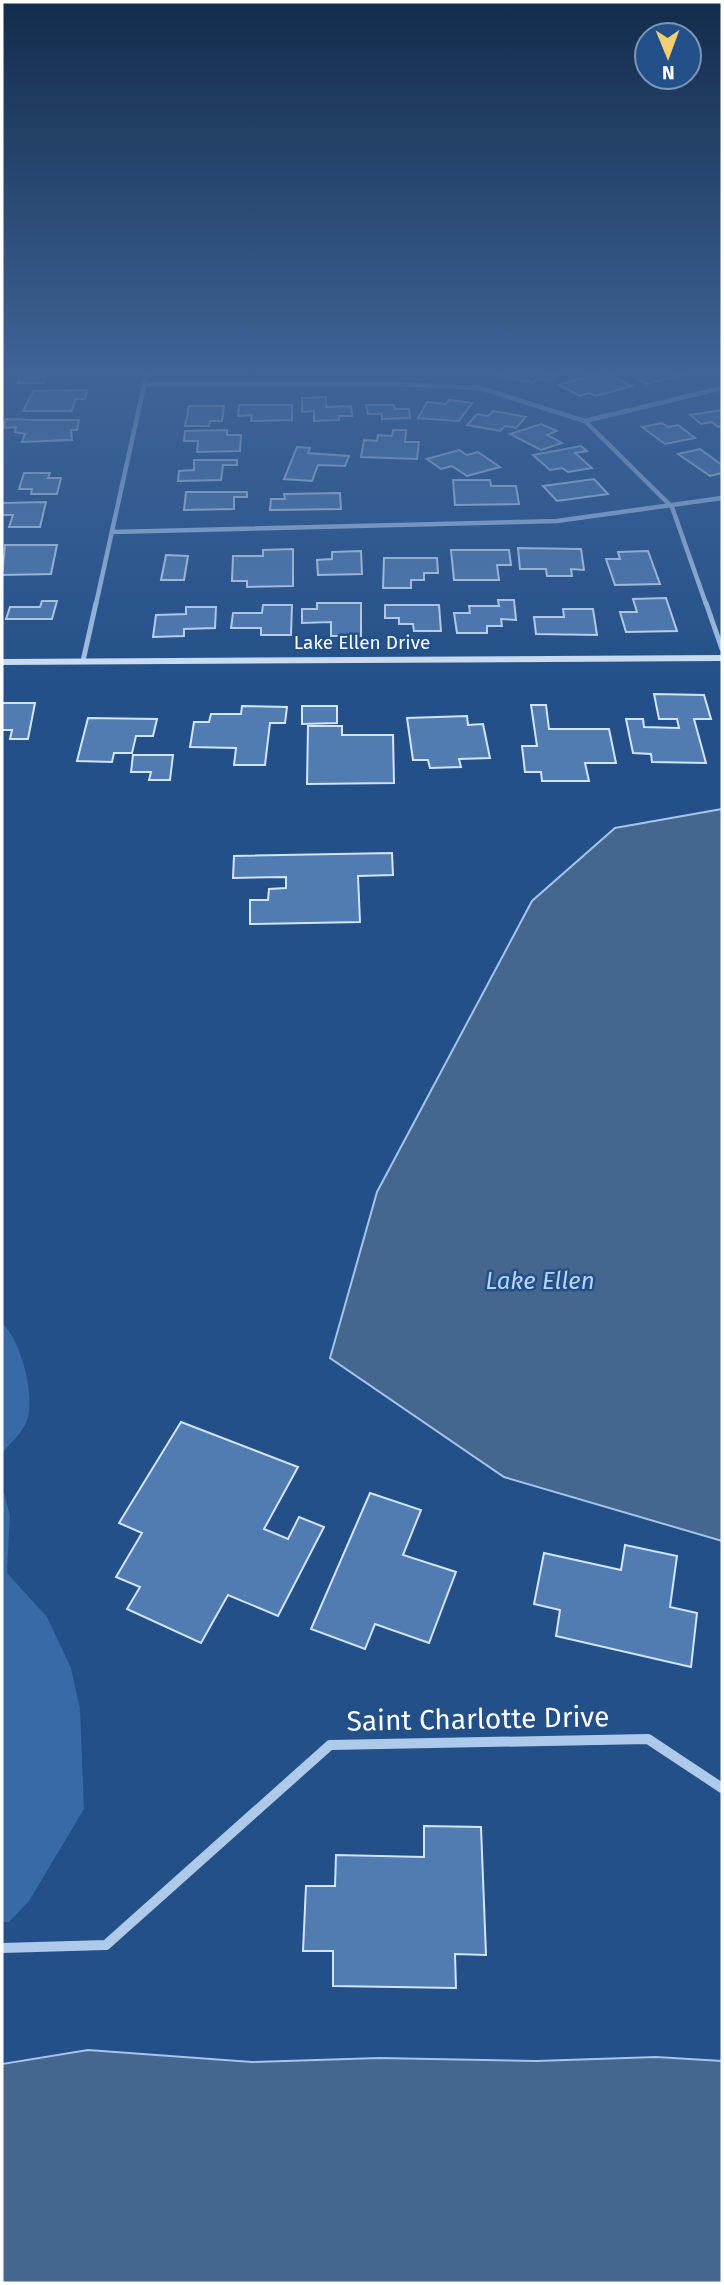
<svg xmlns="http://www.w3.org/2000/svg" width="724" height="2285" font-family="'Fira Sans',sans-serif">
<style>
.green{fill:#376aa6}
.water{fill:#45668e;stroke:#a2c5eb;stroke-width:2}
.building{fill:#507cb2;stroke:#d3e4f7;stroke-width:2}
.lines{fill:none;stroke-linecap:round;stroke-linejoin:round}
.street-far2{stroke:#aecaea;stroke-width:4.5}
.street-far1{stroke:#aecaea;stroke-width:5}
.street{stroke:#aecaea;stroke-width:10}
.secondary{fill:#d9e7f8;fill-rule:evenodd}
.labels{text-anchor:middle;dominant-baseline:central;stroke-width:5;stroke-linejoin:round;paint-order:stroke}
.far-street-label{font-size:19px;fill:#fff;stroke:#235089}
.water-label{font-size:24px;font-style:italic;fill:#bad4f1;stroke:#235089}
.near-street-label{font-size:28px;fill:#fff;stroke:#235089}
</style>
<rect width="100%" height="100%" fill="#235089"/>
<g class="green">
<path d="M 2,1323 C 21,1340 37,1399 26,1423 C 21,1434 9,1444 2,1454 Z"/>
<path d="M 2,1487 L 10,1515 L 7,1573 L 47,1617 L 71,1668 L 80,1709 L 84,1809 L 29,1901 L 9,1922 L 2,1922 Z"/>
</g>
<g class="water">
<path d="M 722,809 L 722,1541 L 504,1477 L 330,1358 L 377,1192 L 532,901 L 615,828 Z"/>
<path d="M 88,2050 L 252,2062 L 379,2058 L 536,2061 L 656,2057 L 722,2061 L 722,2283 L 2,2283 L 2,2064 Z"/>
</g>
<g class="building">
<path d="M 21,372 L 46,372 L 44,383 L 18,383 Z"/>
<path d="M 503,372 L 545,372 L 544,374 L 555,376 L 550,381 L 539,378 L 533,383 L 499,376 Z"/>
<path d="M 627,372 L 684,372 L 687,374 L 646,384 Z"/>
<path d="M 594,374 L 601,378 L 610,375 L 632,386 L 596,396 L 589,393 L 580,396 L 559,385 Z"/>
<path d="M 87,390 L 85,399 L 75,399 L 72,411 L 23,411 L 33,391 Z"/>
<path d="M 326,397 L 326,407 L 351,406 L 352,416 L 339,416 L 339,420 L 314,421 L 314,411 L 302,412 L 302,398 Z"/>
<path d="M 449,400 L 472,403 L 459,421 L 418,418 L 427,402 L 446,404 Z"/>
<path d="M 239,405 L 292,405 L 292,420 L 251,421 L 252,415 L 238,416 Z"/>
<path d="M 366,405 L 394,405 L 395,409 L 409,409 L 410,418 L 382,419 L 382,414 L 368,414 Z"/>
<path d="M 189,406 L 224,406 L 222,421 L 210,421 L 209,426 L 185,426 Z"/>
<path d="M 722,410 L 722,426 L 718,427 L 712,422 L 701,424 L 690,415 Z"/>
<path d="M 493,411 L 526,417 L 516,428 L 505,426 L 500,431 L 467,425 L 477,414 L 488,416 Z"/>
<path d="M 6,419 L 33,420 L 79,420 L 77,430 L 71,430 L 72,440 L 22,442 L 25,434 L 15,432 L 16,427 L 3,428 Z"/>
<path d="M 662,423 L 668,427 L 678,425 L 695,438 L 665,444 L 642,427 Z"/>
<path d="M 541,424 L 557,431 L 547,435 L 562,443 L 541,450 L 510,434 Z"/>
<path d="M 227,430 L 227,435 L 241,435 L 240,451 L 197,452 L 198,441 L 184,441 L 185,431 Z"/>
<path d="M 393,430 L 406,430 L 405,442 L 419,442 L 417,459 L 361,457 L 364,440 L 377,441 L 378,435 L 392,436 Z"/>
<path d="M 581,446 L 587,451 L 575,453 L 592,468 L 568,472 L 562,468 L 550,470 L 533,455 Z"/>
<path d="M 297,447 L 310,448 L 308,453 L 349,456 L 345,466 L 318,465 L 312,481 L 284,479 Z"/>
<path d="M 700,449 L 722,465 L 722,473 L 710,476 L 678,454 Z"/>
<path d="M 459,450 L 467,455 L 478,452 L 500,467 L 467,476 L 452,466 L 441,469 L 427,459 Z"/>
<path d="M 194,460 L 237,460 L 237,465 L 223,465 L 221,480 L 178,481 L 179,471 L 194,470 Z"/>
<path d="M 24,473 L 50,473 L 48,478 L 61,478 L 57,494 L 31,494 L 32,489 L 19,489 Z"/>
<path d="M 594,479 L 608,494 L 557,501 L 543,486 Z"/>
<path d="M 453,480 L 490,480 L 491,486 L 516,486 L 519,504 L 455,505 Z"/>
<path d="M 186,492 L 247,492 L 247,497 L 234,497 L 234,509 L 184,510 Z"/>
<path d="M 340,493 L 341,509 L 270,510 L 271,499 L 285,499 L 284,494 Z"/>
<path d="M 46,502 L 40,527 L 9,527 L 13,515 L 2,515 L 2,503 Z"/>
<path d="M 5,545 L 57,545 L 51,574 L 2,575 Z"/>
<path d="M 518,548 L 581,549 L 584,570 L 571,569 L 572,576 L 547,576 L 546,569 L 520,569 Z"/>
<path d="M 293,549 L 293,586 L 247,587 L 247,581 L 232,581 L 233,556 L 263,556 L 263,550 Z"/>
<path d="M 451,550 L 509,550 L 511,565 L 497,565 L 499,580 L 454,580 Z"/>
<path d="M 361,551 L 362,574 L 318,575 L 317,560 L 332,559 L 332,552 Z"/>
<path d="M 648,551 L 660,584 L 615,585 L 606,559 L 620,559 L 618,552 Z"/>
<path d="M 166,555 L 188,556 L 184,580 L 161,580 Z"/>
<path d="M 384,558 L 437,558 L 438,573 L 424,573 L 424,580 L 411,580 L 411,588 L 383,588 Z"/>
<path d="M 666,598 L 677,631 L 626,632 L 620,612 L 637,612 L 633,599 Z"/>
<path d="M 498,600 L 514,600 L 516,620 L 501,619 L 502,626 L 487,626 L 487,633 L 457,633 L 454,613 L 470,613 L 469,606 L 499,606 Z"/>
<path d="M 42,601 L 57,601 L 52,619 L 6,619 L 10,607 L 40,607 Z"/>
<path d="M 317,603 L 361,603 L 361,636 L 331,636 L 331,622 L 302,623 L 302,609 L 317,609 Z"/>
<path d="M 263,605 L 292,605 L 291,635 L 261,635 L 261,628 L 231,628 L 233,613 L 262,613 Z"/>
<path d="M 385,605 L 439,605 L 441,631 L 414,631 L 413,624 L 399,624 L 399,618 L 385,618 Z"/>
<path d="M 186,607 L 216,607 L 215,628 L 184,629 L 184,636 L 153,637 L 156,615 L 186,614 Z"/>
<path d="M 563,609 L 593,609 L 597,635 L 536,634 L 534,617 L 564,617 Z"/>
<path d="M 654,694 L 704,695 L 711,719 L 694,719 L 706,763 L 652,762 L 651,754 L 633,753 L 626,719 L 643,719 L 644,727 L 679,728 L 677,719 L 659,719 Z"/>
<path d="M 2,703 L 35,703 L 28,739 L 10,739 L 12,730 L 2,730 Z"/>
<path d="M 531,705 L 546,705 L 549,729 L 609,729 L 616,763 L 585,763 L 589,781 L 542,781 L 541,772 L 525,772 L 522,746 L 537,746 Z"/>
<path d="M 242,706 L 287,707 L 285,723 L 270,723 L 265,765 L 234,765 L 236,748 L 190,747 L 194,722 L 209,722 L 211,714 L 241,714 Z"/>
<path d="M 302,706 L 337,706 L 337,723 L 302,724 Z"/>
<path d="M 467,716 L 468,725 L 483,724 L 490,758 L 459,759 L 461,767 L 430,768 L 428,760 L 413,760 L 407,718 Z"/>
<path d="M 88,718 L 157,719 L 153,736 L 136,736 L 132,753 L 114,753 L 112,762 L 77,761 Z"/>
<path d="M 308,726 L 342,726 L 342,735 L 393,735 L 394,783 L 307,784 Z"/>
<path d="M 133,755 L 173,755 L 170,780 L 149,780 L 151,772 L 131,772 Z"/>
<path d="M 392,853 L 393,875 L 358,876 L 360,922 L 250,924 L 250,900 L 268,900 L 269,889 L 286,888 L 286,877 L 233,878 L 234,856 Z"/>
<path d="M 181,1422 L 298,1467 L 264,1529 L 288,1539 L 299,1517 L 324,1527 L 278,1616 L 228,1595 L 201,1643 L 127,1609 L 140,1587 L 116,1577 L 142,1533 L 119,1523 Z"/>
<path d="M 370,1493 L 421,1510 L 403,1555 L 456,1572 L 429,1643 L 375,1624 L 365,1649 L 311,1629 Z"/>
<path d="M 625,1545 L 677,1556 L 670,1607 L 697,1613 L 691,1667 L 556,1636 L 560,1610 L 534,1604 L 544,1553 L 621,1570 Z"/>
<path d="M 424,1826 L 481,1827 L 486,1955 L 455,1954 L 456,1988 L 333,1986 L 333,1951 L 303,1951 L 306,1886 L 335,1886 L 336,1855 L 424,1857 Z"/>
</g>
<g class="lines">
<g class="street-far2">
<path d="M 144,384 L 394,384 L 480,388 L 585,421 L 672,507 L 706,604"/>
<path d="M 585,421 L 722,388"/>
<path d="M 112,532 L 557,521 L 722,498"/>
<path d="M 96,604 L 147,372"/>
</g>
<g class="street-far1">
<path d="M 706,603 L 722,649"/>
<path d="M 83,661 L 96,603"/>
</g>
<path class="street" d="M 2,1948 L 106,1945 L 330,1745 L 648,1739 L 722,1788"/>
<path class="secondary" d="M 722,655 L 722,661 L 2,665 L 2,659 Z"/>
</g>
<linearGradient id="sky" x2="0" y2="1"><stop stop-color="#132c4b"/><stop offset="0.54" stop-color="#3f6497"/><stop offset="1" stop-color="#3f6497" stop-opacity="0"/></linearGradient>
<rect width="724" height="692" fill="url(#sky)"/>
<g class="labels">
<g class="far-street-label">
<text x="362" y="642">Lake Ellen Drive</text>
</g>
<g class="water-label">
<text x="540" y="1281">Lake Ellen</text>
</g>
<g class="near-street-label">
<text transform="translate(478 1719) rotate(-1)">Saint Charlotte Drive</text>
</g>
</g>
<rect width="724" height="2285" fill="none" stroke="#ffffff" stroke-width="7"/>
<g transform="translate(668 56) rotate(179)"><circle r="33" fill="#235089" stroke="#7b96b8" stroke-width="2"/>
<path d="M0-5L12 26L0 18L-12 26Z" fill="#f5ce71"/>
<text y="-10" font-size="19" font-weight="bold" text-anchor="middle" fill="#ffffff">N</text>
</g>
</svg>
